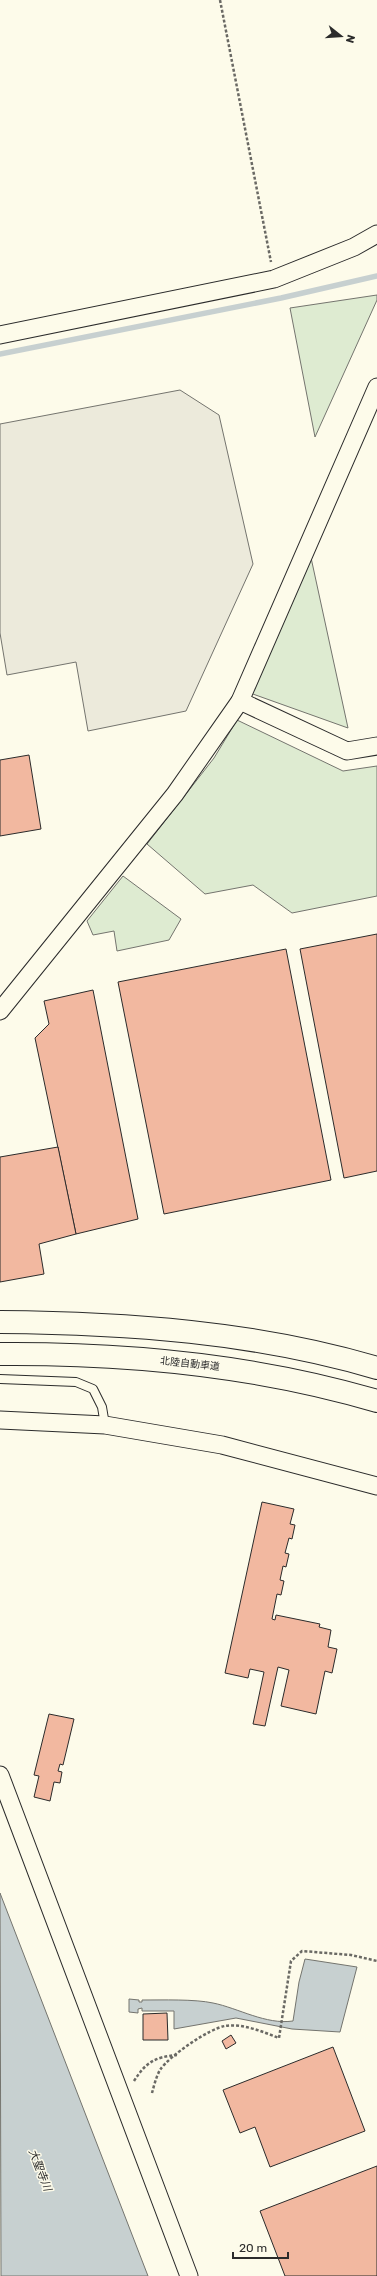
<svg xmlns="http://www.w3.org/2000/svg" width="377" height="2276" font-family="Rubik,'Noto Sans JP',sans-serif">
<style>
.green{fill:#deebd1;stroke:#74746e}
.parking{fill:#eceadb;stroke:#74746e}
.water{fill:#c7d0d0;stroke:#74746e}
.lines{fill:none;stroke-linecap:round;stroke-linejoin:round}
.stream{stroke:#c7d0d0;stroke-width:5.5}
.building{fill:#f2b8a0;stroke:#2b2b2b}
.lane-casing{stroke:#2b2b2b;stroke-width:10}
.street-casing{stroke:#2b2b2b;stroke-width:19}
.highway-casing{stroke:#2b2b2b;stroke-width:24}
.path{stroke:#6a6964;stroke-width:2.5;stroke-dasharray:3 2;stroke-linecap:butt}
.lane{stroke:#fdfbea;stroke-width:8}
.street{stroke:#fdfbea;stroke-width:17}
.highway{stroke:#fdfbea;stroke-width:22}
.labels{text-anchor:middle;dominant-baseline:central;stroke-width:3;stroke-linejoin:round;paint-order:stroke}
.street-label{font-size:10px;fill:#2b2b2b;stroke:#fdfbea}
.water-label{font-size:11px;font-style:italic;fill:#2b2b2b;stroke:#fdfbea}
</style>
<rect width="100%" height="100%" fill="#fdfbea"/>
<g class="green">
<path d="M 377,295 L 377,300 L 315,437 L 290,308 Z"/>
<path d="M 310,553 L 348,728 L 250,693 Z"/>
<path d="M 237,720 L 343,771 L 377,766 L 377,896 L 292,913 L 253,885 L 205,894 L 147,844 L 214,758 Z"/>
<path d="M 123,876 L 181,919 L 169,940 L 117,951 L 114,931 L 93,935 L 87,921 Z"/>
</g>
<path class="parking" d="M 180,390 L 219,415 L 253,564 L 186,711 L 88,731 L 76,662 L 7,675 L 0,633 L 0,424 Z"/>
<g class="water">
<path d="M 0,1893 L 148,2276 L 1,2276 Z"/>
<path d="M 305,1959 L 357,1967 L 340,2032 L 292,2029 L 236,2018 L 174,2029 L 174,2011 L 142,2011 L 142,2008 L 138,2009 L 138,2013 L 129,2012 L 129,1999 L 139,2000 L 139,2002 L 142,2002 L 142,2000 C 162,2000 195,1999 213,2003 C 238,2008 266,2025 293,2021 L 299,1982 Z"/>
</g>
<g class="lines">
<path class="stream" d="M 0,354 L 281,298 L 377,276"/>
</g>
<g class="building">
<path d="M 29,755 L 41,829 L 0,836 L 0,760 Z"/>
<path d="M 377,934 L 377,1171 L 344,1178 L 300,949 Z"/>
<path d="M 286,949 L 331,1180 L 164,1214 L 118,982 Z"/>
<path d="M 93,990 L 138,1219 L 76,1234 L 35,1038 L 49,1024 L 44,1001 Z"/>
<path d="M 58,1147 L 76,1234 L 39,1244 L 44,1274 L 0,1282 L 0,1157 Z"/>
<path d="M 262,1502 L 294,1509 L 290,1524 L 295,1525 L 292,1539 L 289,1538 L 285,1553 L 289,1554 L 286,1567 L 283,1566 L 280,1580 L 284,1581 L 281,1595 L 277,1594 L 272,1619 L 275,1620 L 276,1615 L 320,1624 L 319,1627 L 331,1630 L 328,1647 L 337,1649 L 332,1673 L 325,1671 L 316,1714 L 281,1706 L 289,1670 L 278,1667 L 265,1726 L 253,1724 L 264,1672 L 250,1669 L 248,1678 L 225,1673 Z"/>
<path d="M 49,1714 L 74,1719 L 63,1765 L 60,1764 L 58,1771 L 62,1772 L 60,1783 L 54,1782 L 50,1801 L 34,1797 L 39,1776 L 34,1775 Z"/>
<path d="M 167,2013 L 168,2040 L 143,2040 L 143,2014 Z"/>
<path d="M 231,2035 L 236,2043 L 226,2049 L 222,2041 Z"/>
<path d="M 333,2047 L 365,2131 L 270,2167 L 255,2127 L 240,2133 L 223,2090 Z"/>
<path d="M 377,2166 L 377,2276 L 285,2276 L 260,2211 Z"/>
</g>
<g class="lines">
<defs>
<path id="lane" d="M 0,1379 L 76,1382 L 93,1389 L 102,1407 L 105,1425"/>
<g id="street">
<path d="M 0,335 L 274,279 L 354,247 L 377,234"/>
<path d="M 240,701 L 347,751 L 377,746"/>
<path d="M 0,1011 L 175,794 L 240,701 L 377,387"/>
<path d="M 0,1420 L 105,1425 L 222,1445 L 377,1486"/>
<path d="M 0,1775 L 189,2276"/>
</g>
<g id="highway">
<path d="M 0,1322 C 126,1323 256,1332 377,1368"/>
<path d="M 0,1354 C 127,1353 255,1365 377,1401"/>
</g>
</defs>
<use href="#lane" class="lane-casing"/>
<use href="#street" class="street-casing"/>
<use href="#highway" class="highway-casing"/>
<g class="path">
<path d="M 220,0 L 271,262"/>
<path d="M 134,2081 C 146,2062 155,2057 177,2055"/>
<path d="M 152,2093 C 154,2086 156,2077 160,2070 C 169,2056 210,2028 225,2026 C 243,2023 263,2032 279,2038 L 291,1961 L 302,1951 L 351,1955 L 377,1961"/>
</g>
<use href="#lane" class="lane"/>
<use href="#street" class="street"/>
<use href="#highway" class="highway"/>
</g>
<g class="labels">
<g class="street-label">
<text transform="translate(190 1364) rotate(6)">北陸自動車道</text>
</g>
<g class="water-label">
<text transform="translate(40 2170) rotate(69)">大聖寺川</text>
</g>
</g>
<g transform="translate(341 36) rotate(107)" stroke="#fdfbea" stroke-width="3" paint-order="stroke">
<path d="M0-3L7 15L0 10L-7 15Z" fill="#2b2b2b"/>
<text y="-6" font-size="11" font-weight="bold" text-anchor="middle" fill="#2b2b2b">N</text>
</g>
<path d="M233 2252v6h55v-6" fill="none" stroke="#2b2b2b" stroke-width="2"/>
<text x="239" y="2252" font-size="12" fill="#2b2b2b" stroke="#fdfbea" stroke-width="3" paint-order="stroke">20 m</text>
</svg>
